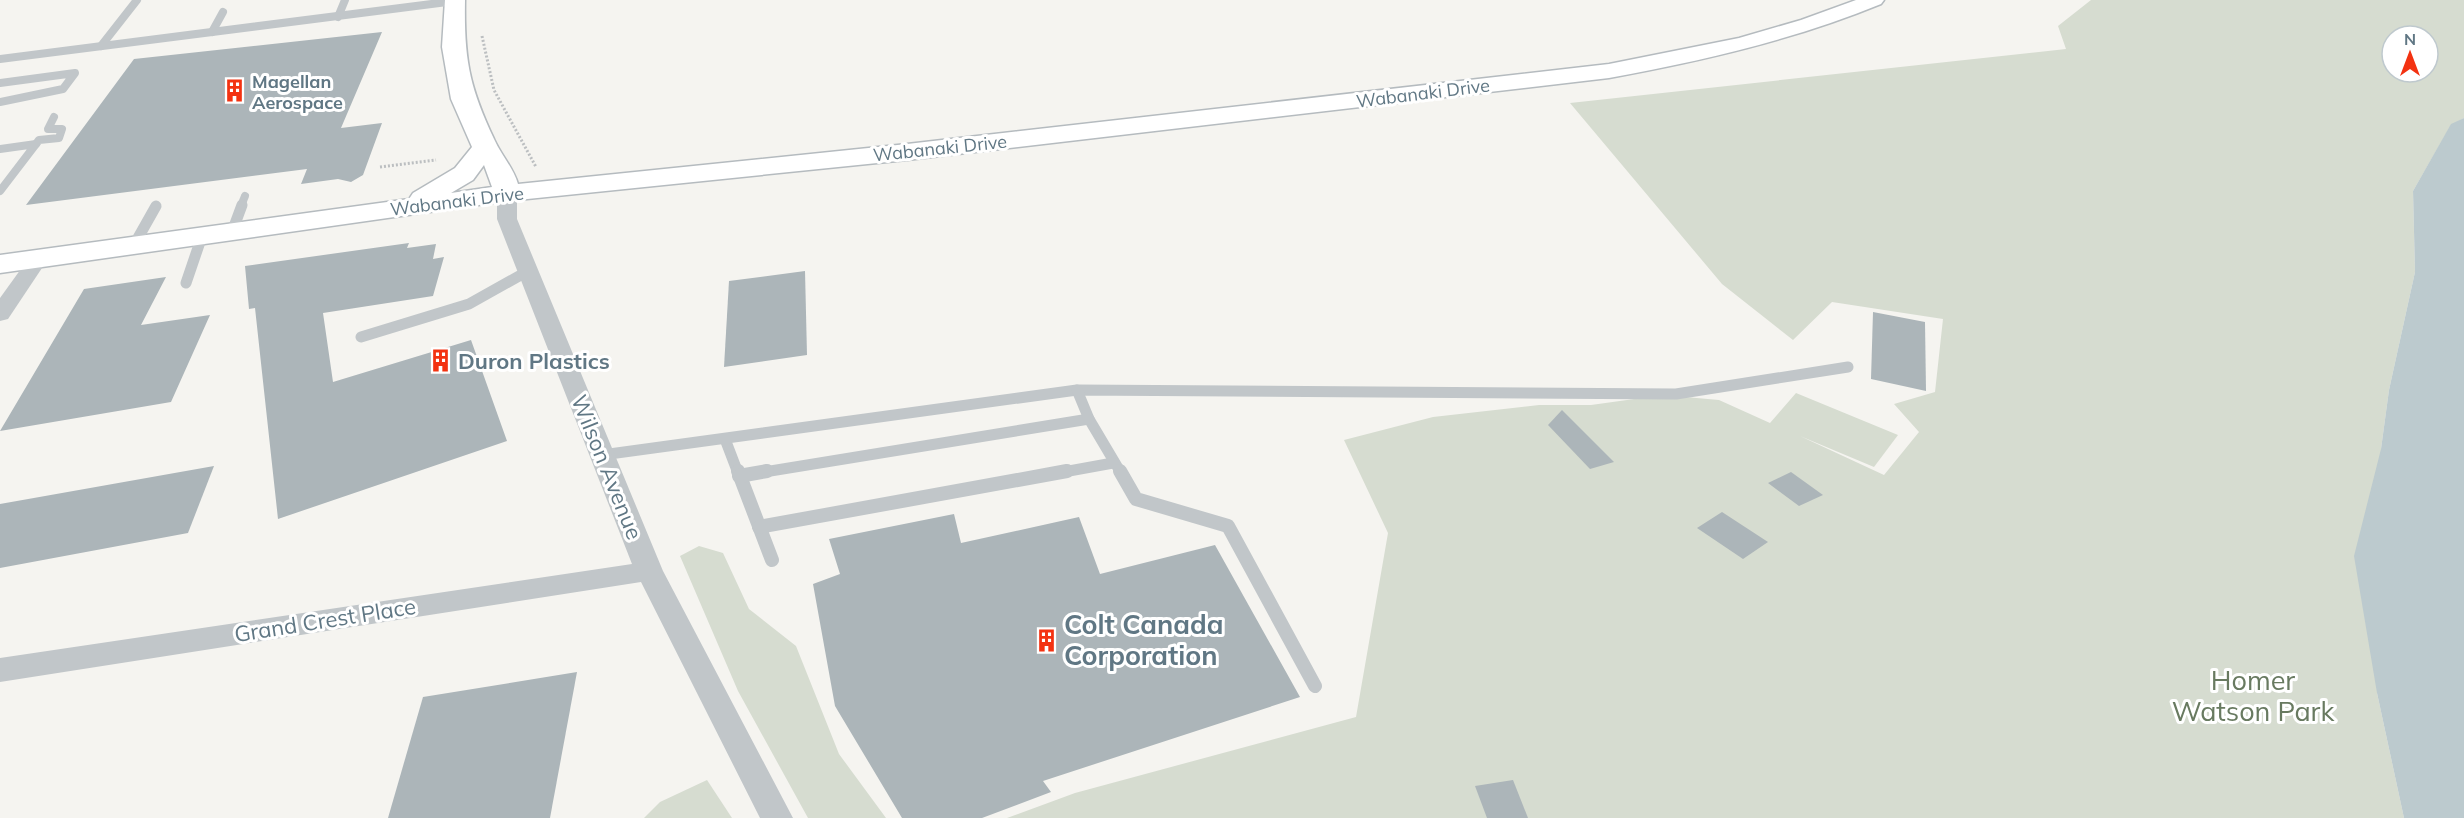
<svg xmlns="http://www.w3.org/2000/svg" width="2464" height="818" font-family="Mulish,sans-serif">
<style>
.green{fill:#d6dcd0;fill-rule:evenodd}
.water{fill:#bccace}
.building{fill:#acb5b9}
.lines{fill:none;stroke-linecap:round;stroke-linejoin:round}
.secondary-casing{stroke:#b5bbbf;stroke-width:3}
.path{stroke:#bcbfc1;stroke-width:3;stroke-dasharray:2 2;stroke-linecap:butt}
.lane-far2{stroke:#c1c6c9;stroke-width:8}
.lane-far1{stroke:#c1c6c9;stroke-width:11}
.lane{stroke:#c1c6c9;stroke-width:14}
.street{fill:#c1c6c9;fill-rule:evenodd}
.secondary{fill:#fff;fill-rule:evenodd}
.labels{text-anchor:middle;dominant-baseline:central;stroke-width:6;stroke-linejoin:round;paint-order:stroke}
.far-poi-label{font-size:18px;font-weight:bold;fill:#607784;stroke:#fff;text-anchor:start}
.far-street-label{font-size:18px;fill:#607784;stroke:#fff}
.poi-label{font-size:22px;font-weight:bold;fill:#607784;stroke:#fff;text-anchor:start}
.street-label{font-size:22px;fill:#607784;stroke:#fff}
.near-poi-label{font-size:27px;font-weight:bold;fill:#607784;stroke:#fff;text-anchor:start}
.near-park-label{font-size:27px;fill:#687a60;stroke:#fff}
</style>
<rect width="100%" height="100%" fill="#f5f4f0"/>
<g class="green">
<path d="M 2091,0 L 2464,0 L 2464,118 L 2451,125 L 2413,191 L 2415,272 L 2389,390 L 2381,449 L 2377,693 L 2404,818 L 1007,818 L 1075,793 L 1356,717 L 1388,533 L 1344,440 L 1433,417 L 1539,405 L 1591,405 L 1663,395 L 1719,400 L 1770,423 L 1796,393 L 1898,435 L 1874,467 L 1800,436 L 1884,475 L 1919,432 L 1894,404 L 1935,392 L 1943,319 L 1832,302 L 1793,340 L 1722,284 L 1570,103 L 2066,49 L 2058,26 ZM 2392,36 L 2428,36 L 2428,72 L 2392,72 Z"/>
<path d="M 699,546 L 723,553 L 749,609 L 796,646 L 839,754 L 886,818 L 808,818 L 738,691 L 680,556 Z"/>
<path d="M 707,780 L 732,818 L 644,818 L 660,802 Z"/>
</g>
<path class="water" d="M 2464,118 L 2464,818 L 2404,818 L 2377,693 L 2354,556 L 2381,449 L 2389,390 L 2415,272 L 2413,191 L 2451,124 Z"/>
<g class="building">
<path d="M 382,32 L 341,128 L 382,123 L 363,175 L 351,182 L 338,179 L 301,184 L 307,169 L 26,205 L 134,59 Z"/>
<path d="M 409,243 L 407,248 L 436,244 L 433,259 L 444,257 L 433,296 L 323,313 L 333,382 L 471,340 L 507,441 L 278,519 L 255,308 L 249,309 L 245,266 Z"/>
<path d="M 805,271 L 807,355 L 724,367 L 729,281 Z"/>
<path d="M 166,277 L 141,325 L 210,315 L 171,402 L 0,431 L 84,289 Z"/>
<path d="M 1873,312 L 1925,322 L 1926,391 L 1871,379 Z"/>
<path d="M 1562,410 L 1614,462 L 1590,469 L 1548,425 Z"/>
<path d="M 214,466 L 188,533 L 0,568 L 0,504 Z"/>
<path d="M 1791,472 L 1823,495 L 1799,506 L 1768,483 Z"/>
<path d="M 1722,512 L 1768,542 L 1743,559 L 1697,528 Z"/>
<path d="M 954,514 L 961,543 L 1079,517 L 1100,574 L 1215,545 L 1300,697 L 1043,781 L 1051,792 L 982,818 L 902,818 L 835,706 L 813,584 L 840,574 L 829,539 Z"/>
<path d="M 577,672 L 550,818 L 388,818 L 423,697 Z"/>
<path d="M 1513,780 L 1528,818 L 1487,818 L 1475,786 Z"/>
</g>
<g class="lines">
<defs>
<path id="secondary" d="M 445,0 L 465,0 C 464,59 469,86 494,139 C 501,155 513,167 518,184 L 907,144 L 1609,64 L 1739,38 L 1801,20 L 1856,0 L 1884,0 L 1881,4 C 1793,40 1702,61 1609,78 L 907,160 L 507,201 L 0,273 L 0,255 L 409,199 L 413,193 L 455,168 L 472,147 L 451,99 L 442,47 ZM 484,165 L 492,187 L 451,193 L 473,180 Z"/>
</defs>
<use href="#secondary" class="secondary-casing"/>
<g class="path">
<path d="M 482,36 L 494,90 L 536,167"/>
<path d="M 380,167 L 436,160"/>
</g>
<g class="lane-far2">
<path d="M 338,17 L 345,0"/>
<path d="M 212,32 L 223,12"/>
<path d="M 101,46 L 137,0"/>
<path d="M 0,59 L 455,1"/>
<path d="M 0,83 L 75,73 L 63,89 L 0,102"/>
<path d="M 36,144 L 39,140 L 59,138 L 62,129 L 48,129 L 54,117"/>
<path d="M 0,149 L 36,144 L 0,191"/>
<path d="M 241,206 L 245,196"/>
</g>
<g class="lane-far1">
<path d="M 232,232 L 242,205"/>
<path d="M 134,245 L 156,206"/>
<path d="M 186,283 L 202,236"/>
<path d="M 361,337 L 469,304 L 528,271"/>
<path d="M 1089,419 L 1121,473"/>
<path d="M 725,439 L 738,473"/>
<path d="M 602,455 L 1077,390 L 1676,394 L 1848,367"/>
<path d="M 758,473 L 1089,419 L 1077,390"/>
<path d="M 1058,473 L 1113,463"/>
</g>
<g class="lane">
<path d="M 738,471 L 772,560"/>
<path d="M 1120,471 L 1136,499 L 1228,526 L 1315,686"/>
<path d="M 739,476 L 767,471"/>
<path d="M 759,527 L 1067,471"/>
</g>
<g class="street">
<path d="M 507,187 L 517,193 L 517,219 L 663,571 L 793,818 L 760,818 L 641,582 L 0,682 L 0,658 L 632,564 L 497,219 L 497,193 Z"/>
<path d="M 38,253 L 45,255 L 48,259 L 8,319 L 0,321 L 0,298 L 31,255 Z"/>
</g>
<use href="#secondary" class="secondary"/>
</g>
<defs>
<symbol id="building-bare" viewBox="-9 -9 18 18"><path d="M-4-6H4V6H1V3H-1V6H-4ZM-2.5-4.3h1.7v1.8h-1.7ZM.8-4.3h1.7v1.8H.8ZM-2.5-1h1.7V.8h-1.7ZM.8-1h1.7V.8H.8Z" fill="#f33211" stroke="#fff" stroke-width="2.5" paint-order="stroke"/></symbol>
</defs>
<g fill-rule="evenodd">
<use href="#building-bare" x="218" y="74" width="33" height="33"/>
<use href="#building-bare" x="424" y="344" width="33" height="33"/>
<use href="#building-bare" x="1030" y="624" width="33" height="33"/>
</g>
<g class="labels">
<g class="far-poi-label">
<text x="252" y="81">Magellan<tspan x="252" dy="21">Aerospace</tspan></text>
</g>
<g class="far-street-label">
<text transform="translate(1423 93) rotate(-7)">Wabanaki Drive</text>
<text transform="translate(940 148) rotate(-6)">Wabanaki Drive</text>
<text transform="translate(457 201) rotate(-7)">Wabanaki Drive</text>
</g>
<g class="poi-label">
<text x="458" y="361">Duron Plastics</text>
</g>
<g class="street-label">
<text transform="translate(607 467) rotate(68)">Wilson Avenue</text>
<text transform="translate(325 620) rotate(-9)">Grand Crest Place</text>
</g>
<g class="near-poi-label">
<text x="1064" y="624">Colt Canada<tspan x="1064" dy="31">Corporation</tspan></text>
</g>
<g class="near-park-label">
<text x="2253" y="680">Homer<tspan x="2253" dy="31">Watson Park</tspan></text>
</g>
</g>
<g transform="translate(2410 54)"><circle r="28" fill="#ffffff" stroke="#bfc9ce" stroke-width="1.5"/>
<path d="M0-4.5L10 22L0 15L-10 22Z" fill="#f33211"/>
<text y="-9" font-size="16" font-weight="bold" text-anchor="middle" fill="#607784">N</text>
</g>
</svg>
